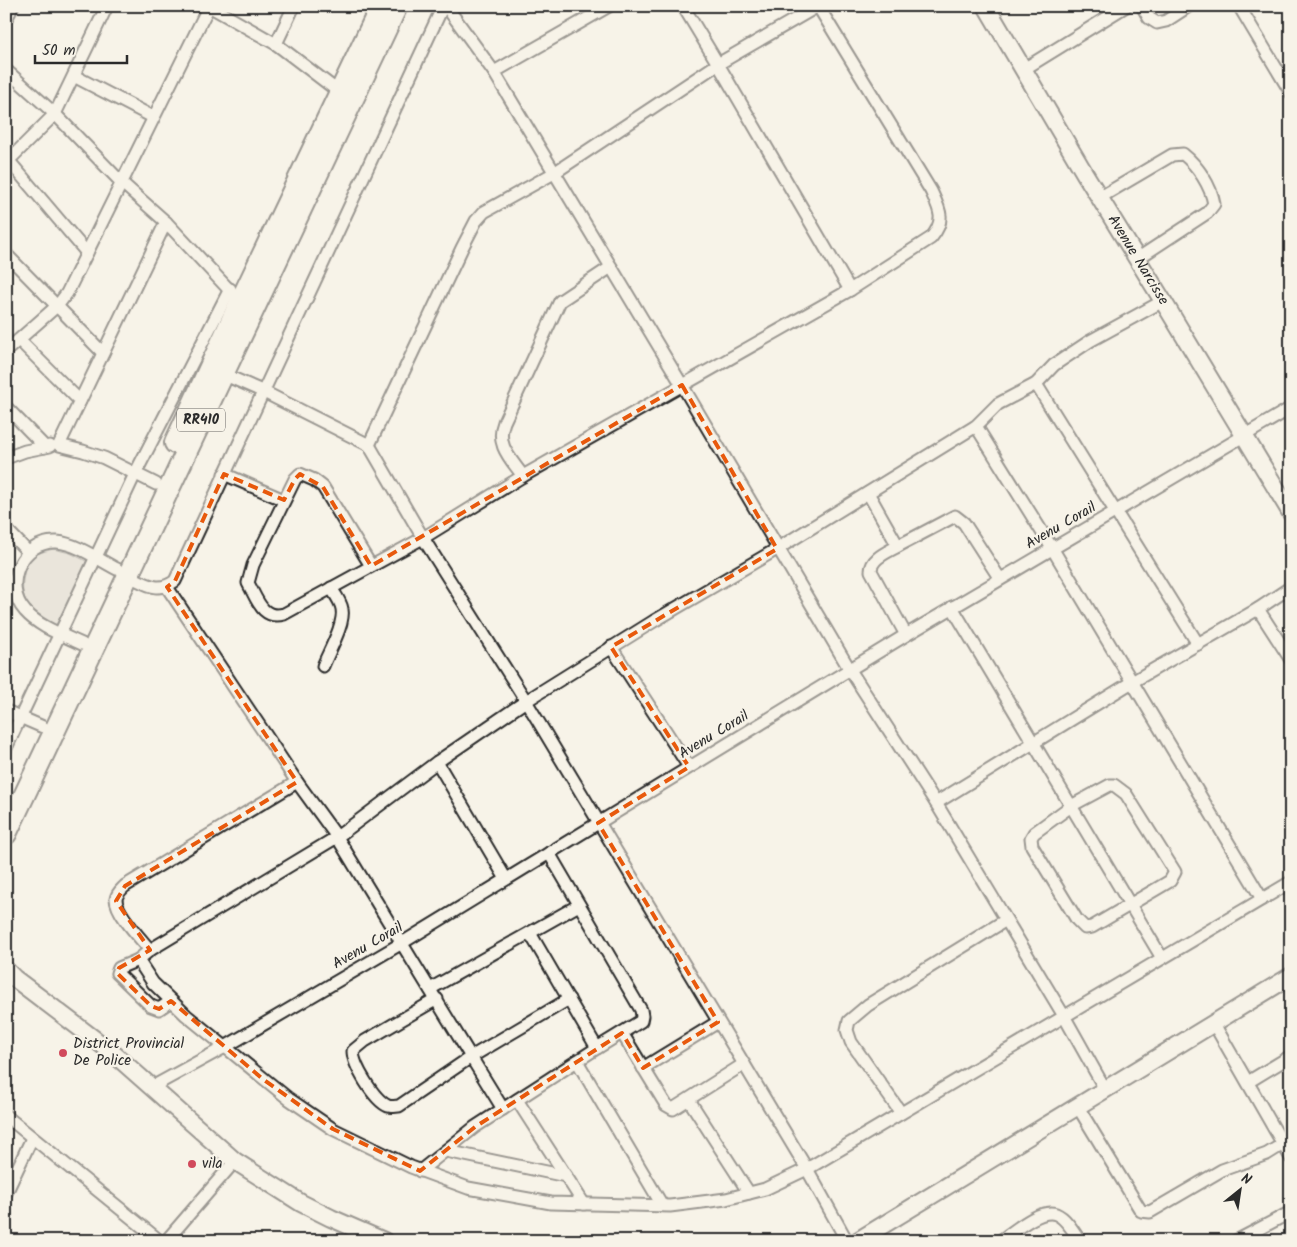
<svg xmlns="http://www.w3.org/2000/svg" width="1297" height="1247" font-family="Kalam,sans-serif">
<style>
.green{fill:#dad6cc;stroke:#82807c}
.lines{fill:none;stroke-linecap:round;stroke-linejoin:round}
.street-casing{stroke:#2b2b2b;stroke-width:15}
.secondary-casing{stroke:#2b2b2b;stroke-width:20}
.highway-casing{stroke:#2b2b2b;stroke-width:24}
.street{stroke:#f7f3e8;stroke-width:11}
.secondary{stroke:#f7f3e8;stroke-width:16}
.highway{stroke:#f7f3e8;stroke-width:20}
.marked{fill:none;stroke:#e8590c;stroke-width:4;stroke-dasharray:10 6;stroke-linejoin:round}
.poi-dot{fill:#d1495b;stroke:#f7f3e8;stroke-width:2}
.labels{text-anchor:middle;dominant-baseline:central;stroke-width:4.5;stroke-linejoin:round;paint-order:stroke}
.shield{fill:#f7f3e8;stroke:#686764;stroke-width:1}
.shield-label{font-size:14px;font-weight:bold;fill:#2b2b2b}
.street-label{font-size:15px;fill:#2b2b2b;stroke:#f7f3e8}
.poi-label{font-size:15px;fill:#2b2b2b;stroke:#f7f3e8;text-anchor:start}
</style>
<rect width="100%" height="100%" fill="#f7f3e8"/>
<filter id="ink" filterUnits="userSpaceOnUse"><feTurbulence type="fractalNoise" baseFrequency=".02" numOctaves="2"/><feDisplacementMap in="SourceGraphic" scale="10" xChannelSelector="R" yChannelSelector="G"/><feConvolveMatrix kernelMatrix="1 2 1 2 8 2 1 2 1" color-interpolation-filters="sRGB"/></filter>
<g filter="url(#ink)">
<path class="green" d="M 53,549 L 70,553 L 88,562 L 56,625 C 33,614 18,603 24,575 C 25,569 27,562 32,557 C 36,553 47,551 53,549 Z"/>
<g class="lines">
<defs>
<g id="street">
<path d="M 209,6 L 276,44 L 339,92"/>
<path d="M 446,6 L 494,72 L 682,385 L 850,670 L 936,803 L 1064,1016 L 1105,1089"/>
<path d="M 683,6 L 718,64 L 850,290"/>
<path d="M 1142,6 L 1149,18 L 1157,23 L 1166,21 L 1189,6"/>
<path d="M 1239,6 L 1291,93"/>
<path d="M 6,19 L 13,6"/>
<path d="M 276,44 L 294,6"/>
<path d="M 1024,69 L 1126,6"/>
<path d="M 6,70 L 55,114 L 121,182 L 166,222 L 234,295"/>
<path d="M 494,72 L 609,6"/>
<path d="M 74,76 L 153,117"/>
<path d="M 9,161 L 87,253"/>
<path d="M 6,163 L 55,114 L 107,6"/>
<path d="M 1099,198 L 1172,155 L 1183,154 C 1198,166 1211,186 1214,204 L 1207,213 L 1137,259"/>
<path d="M 6,254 L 103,353"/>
<path d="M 1163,301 L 1090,341 L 1054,365 L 1036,384 L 998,404 L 976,426 L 777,549 L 654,621 L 526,701 L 437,762 L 337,837 L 150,950 L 138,960 L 153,983 L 186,1015 L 289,1099 L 333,1129 L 411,1167 L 468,1188 L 551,1203 L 670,1206 L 726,1199 L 765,1189 L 807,1169 L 1291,882"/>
<path d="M 19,340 L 80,401"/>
<path d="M 6,351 L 58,305 L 67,293 L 209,6"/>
<path d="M 223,374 L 262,391 L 369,445 L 423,538 L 526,701 L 807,1169 L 847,1241"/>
<path d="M 1036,384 L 1198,644"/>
<path d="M 6,407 L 45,447"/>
<path d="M 976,426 L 1052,548 L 1262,899"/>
<path d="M 369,445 L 462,248 L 476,221 L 484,212 L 554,173 L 718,64 L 818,6"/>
<path d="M 6,458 L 25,451 L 50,446"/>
<path d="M 224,474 L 284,500"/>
<path d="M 523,476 C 511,459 495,445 504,422 L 560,301 L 611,267"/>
<path d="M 156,484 L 104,458 L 83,451 L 59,445 L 166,222"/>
<path d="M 868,493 L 898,546 C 888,552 871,558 871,571 L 906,635"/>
<path d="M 6,529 L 28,552"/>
<path d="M 898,546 L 955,516 L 964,523 L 1000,579"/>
<path d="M 371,566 L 323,487 L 314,480 L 300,474 L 295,479 L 253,565 L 248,583 C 257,599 262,620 284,614 L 423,538 L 523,476 L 850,290 L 931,238 C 946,220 940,210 931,191 L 818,6"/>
<path d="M 127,575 C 145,583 157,594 175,581 L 443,6"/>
<path d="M 952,607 L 1162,958"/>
<path d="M 1258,609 L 1291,660"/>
<path d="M 82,644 C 63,635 39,627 25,611 C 2,586 21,540 57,542 C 78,544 99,560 117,569"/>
<path d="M 611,647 L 689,767"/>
<path d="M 323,666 C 329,651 345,624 342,609 C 341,602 335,594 331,588"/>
<path d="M 6,711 L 43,727"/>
<path d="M 6,748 L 135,474 L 230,289"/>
<path d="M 437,762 L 506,879"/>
<path d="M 297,782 L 337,837 L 471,1057 L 399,1106 C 396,1106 392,1107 388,1106 C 374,1100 353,1065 353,1051 L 365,1041 L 437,999"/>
<path d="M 1110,785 L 1114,785 L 1126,794 L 1175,872 L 1170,881 L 1092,927 L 1085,928 L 1077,920 L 1032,846 L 1031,838 L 1034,833 L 1071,806 Z"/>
<path d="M 936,803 L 1132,682 L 1258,609 L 1291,587"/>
<path d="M 530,933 L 597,1048"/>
<path d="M 150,950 C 141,939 116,913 116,899 C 117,893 121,890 125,886 L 297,782 L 167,587"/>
<path d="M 138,960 L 119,968 L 117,973 L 151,1006 L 159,1009 L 171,1001"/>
<path d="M 430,989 L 579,905"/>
<path d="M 1214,1024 L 1291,1158"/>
<path d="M 622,1033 L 666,1105 L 673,1109 L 744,1064"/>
<path d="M 577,1061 L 662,1205"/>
<path d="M 643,1068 L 718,1022"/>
<path d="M 1248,1082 L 1291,1056"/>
<path d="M 152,1087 L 225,1047 L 402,943 L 906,635 L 1291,408"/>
<path d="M 517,1100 L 584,1204"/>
<path d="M 689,1100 L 749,1193"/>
<path d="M 1078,1107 L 1141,1211 L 1150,1212 L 1222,1170 L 1267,1154 L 1283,1144"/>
<path d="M 503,1109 L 471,1057 L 569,999"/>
<path d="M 901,1113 L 851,1042 L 847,1030 L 849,1021 L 868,1005 L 1006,920"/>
<path d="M 6,1116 L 160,1241"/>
<path d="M 446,1151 L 566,1176"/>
<path d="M 420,1171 L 475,1127 L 597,1048 L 641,1021 L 642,1016 L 641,1010 L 549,853"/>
<path d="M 6,1193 L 32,1138"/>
<path d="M 166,1241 L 235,1161"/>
<path d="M 1000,1241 C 1013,1232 1040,1208 1056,1214 C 1066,1218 1074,1232 1080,1241"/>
<path d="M 1236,1241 L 1291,1212"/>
</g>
<g id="secondary">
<path id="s1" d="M 986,6 L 1085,174 L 1163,301 L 1291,513"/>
<path d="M 6,970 L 14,978 L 114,1054 L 235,1161 L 301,1203 L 331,1218 L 384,1241"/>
<path d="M 857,1241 L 1291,976"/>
</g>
<g id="highway">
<path d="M 175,443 L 240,302 L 381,6"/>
<path d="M 6,834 L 397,6"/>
</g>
</defs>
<use href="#street" class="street-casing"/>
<use href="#secondary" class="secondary-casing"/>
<use href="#highway" class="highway-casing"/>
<use href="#street" class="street"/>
<use href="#secondary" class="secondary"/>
<use href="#highway" class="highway"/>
</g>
</g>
<path d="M0 0H1297V1247H0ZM 682,385 L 777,549 L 611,647 L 689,767 L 598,823 L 718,1022 L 643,1068 L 622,1033 L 475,1127 L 420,1171 L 333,1129 L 264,1080 L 171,1001 L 159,1009 L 151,1006 L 117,973 L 119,968 L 150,950 L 116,901 L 125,886 L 297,782 L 167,587 L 175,581 L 224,474 L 284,500 L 295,479 L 300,474 L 323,487 L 371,566 Z" fill="#f7f3e8" fill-opacity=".55" fill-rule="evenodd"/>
<path class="marked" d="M 682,385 L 777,549 L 611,647 L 689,767 L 598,823 L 718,1022 L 643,1068 L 622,1033 L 475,1127 L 420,1171 L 333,1129 L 264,1080 L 171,1001 L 159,1009 L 151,1006 L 117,973 L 119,968 L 150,950 L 116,901 L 125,886 L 297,782 L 167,587 L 175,581 L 224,474 L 284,500 L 295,479 L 300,474 L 323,487 L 371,566 Z"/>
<g class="poi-dot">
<circle cx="63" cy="1053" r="5"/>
<circle cx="192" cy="1164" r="5"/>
</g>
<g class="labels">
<rect class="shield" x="177" y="408.5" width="48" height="23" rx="4"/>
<g class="shield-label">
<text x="201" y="420">RR410</text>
</g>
<g class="street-label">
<text stroke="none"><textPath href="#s1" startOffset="296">Avenue Narcisse</textPath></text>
<text transform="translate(1061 526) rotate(-30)">Avenu Corail</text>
<text transform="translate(714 735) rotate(-31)">Avenu Corail</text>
<text transform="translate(368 946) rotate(-30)">Avenu Corail</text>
</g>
<g class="poi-label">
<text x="73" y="1044">District Provincial<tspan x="73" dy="17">De Police</tspan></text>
<text x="202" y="1164">vila</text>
</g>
</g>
<rect width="1297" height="1247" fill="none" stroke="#f7f3e8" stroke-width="25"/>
<rect x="12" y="12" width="1272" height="1222" fill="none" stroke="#2b2b2b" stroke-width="2" filter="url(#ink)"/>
<g transform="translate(1240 1190) rotate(30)" stroke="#f7f3e8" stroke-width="4" paint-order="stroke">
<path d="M0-4L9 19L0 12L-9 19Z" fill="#2b2b2b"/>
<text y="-8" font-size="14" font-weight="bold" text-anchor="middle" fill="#2b2b2b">N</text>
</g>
<path d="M35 55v8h92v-8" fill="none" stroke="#2b2b2b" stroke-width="2.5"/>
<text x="42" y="55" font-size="15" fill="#2b2b2b" stroke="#f7f3e8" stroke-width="4" paint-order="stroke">50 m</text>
</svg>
